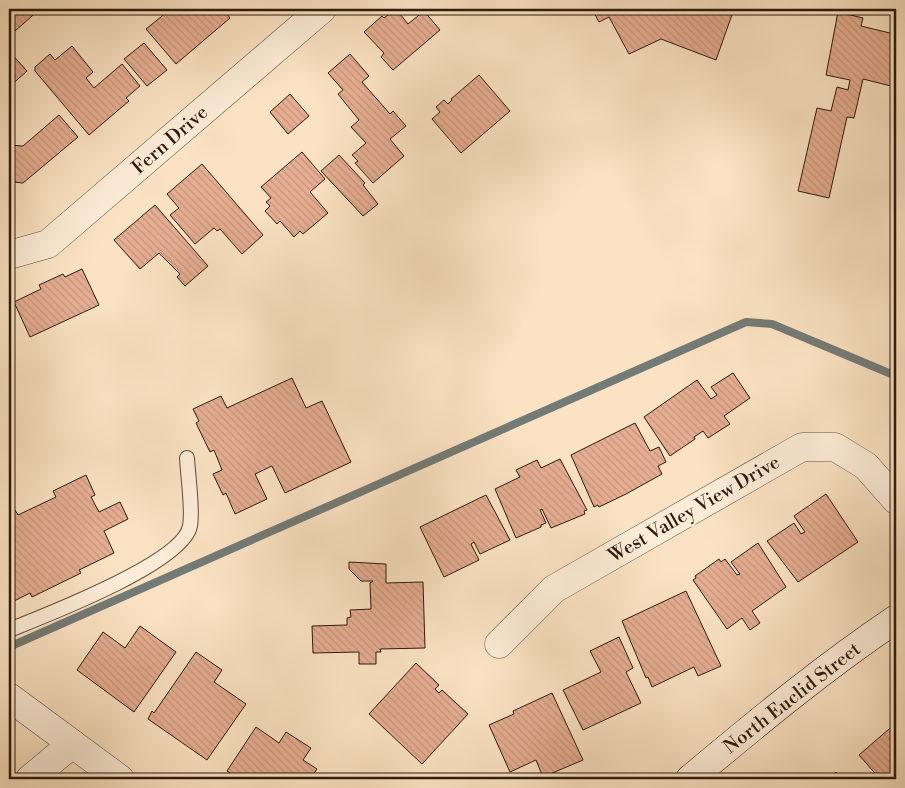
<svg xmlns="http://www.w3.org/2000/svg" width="905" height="788" font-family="'Libre Bodoni',serif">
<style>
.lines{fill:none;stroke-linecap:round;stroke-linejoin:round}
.stream{stroke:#737b76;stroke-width:8}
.building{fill:url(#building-back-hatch);stroke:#2d1a0b}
.service-casing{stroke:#604c39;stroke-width:16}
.minor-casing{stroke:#604c39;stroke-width:29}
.secondary-casing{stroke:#2d1a0b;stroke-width:29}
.service{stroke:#fcecd7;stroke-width:14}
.minor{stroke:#fcecd7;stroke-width:28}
.secondary{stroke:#fcecd7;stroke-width:28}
.labels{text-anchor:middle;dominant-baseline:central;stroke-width:4.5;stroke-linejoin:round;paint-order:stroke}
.street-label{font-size:19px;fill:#2d1a0b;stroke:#fcecd7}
</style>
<defs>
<pattern id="building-back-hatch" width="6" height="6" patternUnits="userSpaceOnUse" patternTransform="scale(1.25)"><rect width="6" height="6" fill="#e5ad91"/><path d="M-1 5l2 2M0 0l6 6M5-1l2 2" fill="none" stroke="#c5947c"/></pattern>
</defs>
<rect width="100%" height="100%" fill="#fae2c2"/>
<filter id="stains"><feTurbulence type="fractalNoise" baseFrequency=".004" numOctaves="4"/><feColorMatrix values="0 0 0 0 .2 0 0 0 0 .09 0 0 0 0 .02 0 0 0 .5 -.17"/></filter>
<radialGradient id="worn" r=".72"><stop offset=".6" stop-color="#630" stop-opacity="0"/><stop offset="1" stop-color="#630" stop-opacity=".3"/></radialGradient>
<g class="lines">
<path class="stream" d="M 9,647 L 746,322 L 772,324 L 896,376"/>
</g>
<g class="building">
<path d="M 9,9 L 40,9 L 15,31 L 12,28 L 9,31 Z"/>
<path d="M 175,9 L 223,9 L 230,18 L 176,64 L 146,29 L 167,12 L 169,14 Z"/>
<path d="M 396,9 L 408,24 L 424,11 L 440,30 L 393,70 L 381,57 L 384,53 L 364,32 L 382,16 L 384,18 Z"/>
<path d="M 592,9 L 734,9 L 716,60 L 661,39 L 629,54 L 609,17 L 599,22 Z"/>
<path d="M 838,12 L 863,18 L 861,26 L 894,34 L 896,23 L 896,85 L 892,84 L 891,86 L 863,79 L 854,118 L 847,117 L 829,198 L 798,191 L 817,108 L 831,111 L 837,87 L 848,90 L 850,80 L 826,75 Z"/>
<path d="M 144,43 L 167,70 L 147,86 L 124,59 Z"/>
<path d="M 72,46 L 93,72 L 86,78 L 94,88 L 122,64 L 140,86 L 126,98 L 129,101 L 89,135 L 35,71 L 35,67 L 50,54 L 55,60 Z"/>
<path d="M 9,51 L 27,71 L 9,87 Z"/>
<path d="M 350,54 L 369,76 L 362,82 L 390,114 L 393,111 L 406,126 L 390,139 L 404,156 L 373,183 L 355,163 L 358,161 L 352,155 L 366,143 L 351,127 L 359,120 L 338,94 L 343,90 L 328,73 Z"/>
<path d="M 479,75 L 510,111 L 461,153 L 432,119 L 440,112 L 436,107 L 444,100 L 448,104 L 452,100 L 451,99 Z"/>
<path d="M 290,94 L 309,116 L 288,134 L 270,112 Z"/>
<path d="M 59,115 L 78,137 L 23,183 L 13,182 L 13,193 L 9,193 L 9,145 L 23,146 Z"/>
<path d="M 302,152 L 325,179 L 310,192 L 328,213 L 303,234 L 300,231 L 294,237 L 280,221 L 277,224 L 265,211 L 270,206 L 266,202 L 271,198 L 261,187 Z"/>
<path d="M 339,155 L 365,183 L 363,185 L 378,204 L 363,216 L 321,171 Z"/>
<path d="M 202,164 L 263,235 L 242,254 L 220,229 L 217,231 L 214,228 L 195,244 L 170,215 L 179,208 L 167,194 Z"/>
<path d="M 155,205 L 208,266 L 185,286 L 177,277 L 180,274 L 159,253 L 140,269 L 114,240 Z"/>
<path d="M 82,269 L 99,305 L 30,337 L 14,302 L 41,289 L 39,285 L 63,274 L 65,277 Z"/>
<path d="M 733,373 L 750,398 L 724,416 L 730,424 L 708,438 L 703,431 L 694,437 L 695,439 L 670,456 L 644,417 L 697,380 L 711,399 L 717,395 L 711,387 Z"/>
<path d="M 292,378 L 306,408 L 322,401 L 351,462 L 285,493 L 272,466 L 255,474 L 267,499 L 235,514 L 226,493 L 223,495 L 213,474 L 222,470 L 214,450 L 210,452 L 196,423 L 199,421 L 193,409 L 221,396 L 227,408 Z"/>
<path d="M 635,423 L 650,451 L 659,447 L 666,462 L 658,466 L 662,474 L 626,494 L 599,507 L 598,505 L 594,507 L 571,455 Z"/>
<path d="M 560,459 L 587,510 L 584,511 L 585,514 L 551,528 L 542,509 L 540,510 L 546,523 L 541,525 L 541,527 L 516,538 L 495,489 L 520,477 L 516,470 L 537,460 L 541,468 Z"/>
<path d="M 86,475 L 95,495 L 91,497 L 99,512 L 120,502 L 128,519 L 104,531 L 114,553 L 79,570 L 81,573 L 32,597 L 30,593 L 12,602 L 9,594 L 9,513 L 15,510 L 18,515 L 56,497 L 53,491 Z"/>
<path d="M 826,494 L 858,542 L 798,582 L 767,541 L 794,523 L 801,534 L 805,532 L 794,516 Z"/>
<path d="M 486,495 L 510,540 L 480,554 L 474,542 L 471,544 L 479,560 L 444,577 L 420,527 Z"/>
<path d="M 758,543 L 786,587 L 752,611 L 760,623 L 750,630 L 742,618 L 727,629 L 693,580 L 696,578 L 695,576 L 719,559 L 721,562 L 725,559 L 737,575 L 740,574 L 731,562 Z"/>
<path d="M 349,562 L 386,564 L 386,583 L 423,582 L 425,648 L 380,649 L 381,652 L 376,652 L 376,664 L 359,664 L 359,652 L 313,653 L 312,626 L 347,625 L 347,618 L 351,617 L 350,610 L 371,609 L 370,583 L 373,581 L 361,581 L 349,569 Z"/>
<path d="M 686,591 L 721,666 L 698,676 L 694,667 L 652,687 L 648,677 L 646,678 L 622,621 Z"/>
<path d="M 140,626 L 176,652 L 134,712 L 77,670 L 103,632 L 125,648 Z"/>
<path d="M 619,637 L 633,668 L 626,672 L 641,703 L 583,730 L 563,690 L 601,672 L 590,651 Z"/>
<path d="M 196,652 L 222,670 L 214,682 L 246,704 L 207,760 L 148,719 L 152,711 L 154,713 Z"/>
<path d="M 416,663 L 439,685 L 435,689 L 439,693 L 442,690 L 468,714 L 422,764 L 369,714 Z"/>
<path d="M 552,693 L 583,760 L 543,777 L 536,760 L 510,772 L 489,725 L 514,714 L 513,711 Z"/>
<path d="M 896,723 L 896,779 L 880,779 L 859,755 Z"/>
<path d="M 256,727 L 279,743 L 286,732 L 311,748 L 303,760 L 317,769 L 310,779 L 264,779 L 261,777 L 260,779 L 239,779 L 227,771 Z"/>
<path d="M 836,772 L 842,779 L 828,779 Z"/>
</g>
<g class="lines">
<defs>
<path id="service" d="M 9,630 C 44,616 183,563 190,526 C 193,509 188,477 187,458"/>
<g id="minor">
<path d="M 9,255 L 48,244 L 322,9"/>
<path d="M 499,644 L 554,589 L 802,447 L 835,447 L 866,466 L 896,500"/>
<path d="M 9,697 L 120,779"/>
<path d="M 30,779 L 72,744"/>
</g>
<path id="secondary" d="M 690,779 C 757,723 823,668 896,619"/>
</defs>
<use href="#service" class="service-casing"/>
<use href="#minor" class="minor-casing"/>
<use href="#secondary" class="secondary-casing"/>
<use href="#service" class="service"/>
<use href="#minor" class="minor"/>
<use href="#secondary" class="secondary"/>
</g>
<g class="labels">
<g class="street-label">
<text transform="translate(170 140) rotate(-41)">Fern Drive</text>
<text transform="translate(694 509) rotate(-30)">West Valley View Drive</text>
<text transform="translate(792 698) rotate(-38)">North Euclid Street</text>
</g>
</g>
<rect width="905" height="788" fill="none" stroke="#fae2c2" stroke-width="30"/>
<rect x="10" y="10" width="885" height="768" fill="none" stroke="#2d1a0b" stroke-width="2.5"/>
<rect x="15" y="15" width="875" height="758" fill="none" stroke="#2d1a0b"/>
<rect width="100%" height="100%" filter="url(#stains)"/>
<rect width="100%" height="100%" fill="url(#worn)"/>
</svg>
